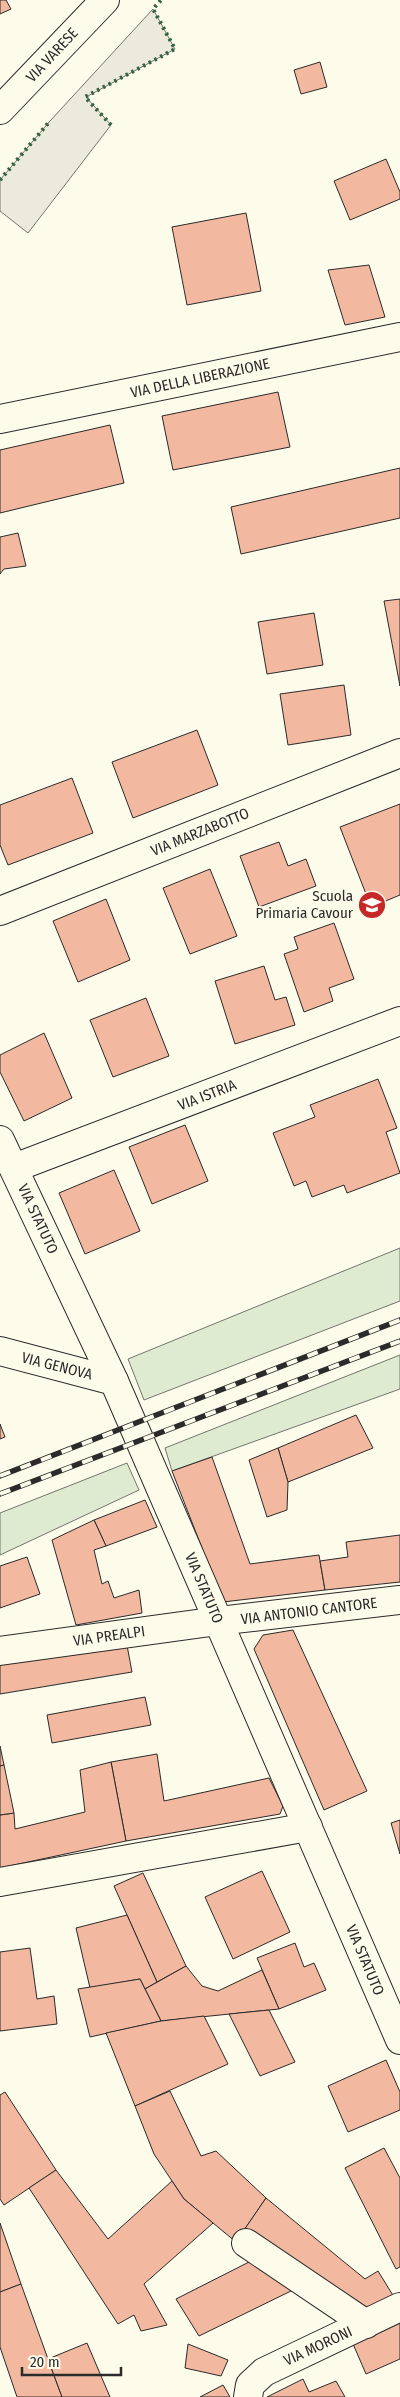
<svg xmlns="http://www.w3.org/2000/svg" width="400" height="2397" font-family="'Fira Sans Condensed',sans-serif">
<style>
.green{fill:#deebd1;stroke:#74746e}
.parking{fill:#eceadb;stroke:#74746e}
.building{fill:#f2b8a0;stroke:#2b2b2b}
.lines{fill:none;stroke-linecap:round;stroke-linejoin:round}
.street-casing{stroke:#2b2b2b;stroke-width:30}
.secondary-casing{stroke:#2b2b2b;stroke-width:30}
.street{stroke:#fdfbea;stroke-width:28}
.secondary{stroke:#fdfbea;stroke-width:28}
.rail-casing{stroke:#2b2b2b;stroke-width:5.5}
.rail{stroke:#fdfbea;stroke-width:4;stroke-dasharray:11;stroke-linecap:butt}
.hedge{stroke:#34623c;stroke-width:4;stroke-dasharray:2.5 4;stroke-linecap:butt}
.labels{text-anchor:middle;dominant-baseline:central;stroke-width:4;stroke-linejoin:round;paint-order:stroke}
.street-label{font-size:15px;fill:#2b2b2b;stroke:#fdfbea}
.poi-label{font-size:15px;fill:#2b2b2b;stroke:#fdfbea;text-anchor:end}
</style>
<rect width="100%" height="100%" fill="#fdfbea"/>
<g class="green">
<path d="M 400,1248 L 400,1301 L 144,1400 L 128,1359 Z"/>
<path d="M 400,1355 L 400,1389 L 172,1471 L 165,1448 Z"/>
<path d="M 127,1463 L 139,1490 L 0,1555 L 0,1513 Z"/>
</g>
<path class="parking" d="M 153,9 L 175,49 L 86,97 L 111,125 L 28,233 L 0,211 L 0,180 L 50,121 Z"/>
<g class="building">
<path d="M 0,0 L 6,0 L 11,9 L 0,14 Z"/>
<path d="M 320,62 L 327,87 L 301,94 L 294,70 Z"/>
<path d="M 386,159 L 400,192 L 400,199 L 350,220 L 334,181 Z"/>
<path d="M 246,213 L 261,291 L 187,305 L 172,227 Z"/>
<path d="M 369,265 L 385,317 L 345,325 L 328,270 Z"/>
<path d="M 278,392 L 290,447 L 173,470 L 162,416 Z"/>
<path d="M 110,425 L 124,483 L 0,513 L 0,450 Z"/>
<path d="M 400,468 L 400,518 L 241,554 L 231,507 Z"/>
<path d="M 18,533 L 26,566 L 4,569 L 0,574 L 0,537 Z"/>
<path d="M 400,599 L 400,686 L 384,601 Z"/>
<path d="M 314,613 L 323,665 L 267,674 L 258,622 Z"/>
<path d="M 344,685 L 351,735 L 288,745 L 280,694 Z"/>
<path d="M 197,730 L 218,785 L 133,818 L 112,762 Z"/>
<path d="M 72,778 L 93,833 L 8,865 L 0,845 L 0,805 Z"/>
<path d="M 400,804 L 400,895 L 371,907 L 340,827 Z"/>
<path d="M 279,842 L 288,866 L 306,859 L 316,886 L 259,907 L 240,856 Z"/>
<path d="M 210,869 L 237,936 L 190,954 L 163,888 Z"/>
<path d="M 106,899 L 130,960 L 78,982 L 53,921 Z"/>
<path d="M 334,923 L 354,979 L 329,988 L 333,1001 L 304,1012 L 284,954 L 298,949 L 294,937 Z"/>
<path d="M 264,966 L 275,1000 L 286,997 L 295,1025 L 235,1044 L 215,981 Z"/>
<path d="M 146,998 L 169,1056 L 113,1077 L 90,1020 Z"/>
<path d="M 44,1033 L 72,1098 L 24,1121 L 0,1072 L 0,1055 Z"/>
<path d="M 378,1079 L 397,1128 L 386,1132 L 400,1173 L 347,1193 L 344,1185 L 312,1197 L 306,1181 L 294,1186 L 273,1133 L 315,1117 L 310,1105 Z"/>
<path d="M 185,1125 L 208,1181 L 152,1204 L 129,1147 Z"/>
<path d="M 114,1170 L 140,1231 L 85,1254 L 59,1193 Z"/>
<path d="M 356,1415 L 373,1448 L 288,1482 L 278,1448 Z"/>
<path d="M 0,1424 L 5,1437 L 0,1439 Z"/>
<path d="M 278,1448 L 288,1482 L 287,1510 L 267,1517 L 249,1460 Z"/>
<path d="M 212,1457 L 250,1564 L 319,1555 L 325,1590 L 223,1602 L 172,1471 Z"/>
<path d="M 145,1500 L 157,1527 L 106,1546 L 94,1520 Z"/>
<path d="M 94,1520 L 106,1546 L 94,1550 L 102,1584 L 108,1581 L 114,1598 L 139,1590 L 142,1613 L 76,1625 L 52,1540 Z"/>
<path d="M 400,1535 L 400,1582 L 325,1590 L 320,1561 L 348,1557 L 346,1542 Z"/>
<path d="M 27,1557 L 40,1594 L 0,1608 L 0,1566 Z"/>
<path d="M 293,1630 L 367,1791 L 324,1810 L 254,1649 L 263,1635 Z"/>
<path d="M 126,1640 L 132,1672 L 0,1694 L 0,1658 Z"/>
<path d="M 145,1697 L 151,1725 L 52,1743 L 47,1715 Z"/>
<path d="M 0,1746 L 4,1765 L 0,1766 Z"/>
<path d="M 157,1754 L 164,1801 L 269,1778 L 283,1806 L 280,1814 L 126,1841 L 111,1762 Z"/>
<path d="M 111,1762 L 126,1841 L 0,1868 L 0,1815 L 14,1813 L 15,1829 L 85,1812 L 80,1770 Z"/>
<path d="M 4,1765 L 14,1813 L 0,1815 L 0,1766 Z"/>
<path d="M 400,1820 L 400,1854 L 391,1823 Z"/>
<path d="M 262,1871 L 290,1932 L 233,1959 L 205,1897 Z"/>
<path d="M 143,1873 L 186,1966 L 157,1982 L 114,1886 Z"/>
<path d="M 127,1915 L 157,1982 L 145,1989 L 140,1979 L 90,1988 L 76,1928 Z"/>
<path d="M 295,1943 L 304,1967 L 314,1963 L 326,1990 L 279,2009 L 257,1958 Z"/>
<path d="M 30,1948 L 37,1999 L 54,1996 L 57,2024 L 0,2031 L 0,1952 Z"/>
<path d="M 186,1966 L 202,1986 L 218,1991 L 262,1970 L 279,2009 L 161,2021 L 145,1989 Z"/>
<path d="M 140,1979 L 161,2021 L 90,2037 L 78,1989 Z"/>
<path d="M 269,2010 L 295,2062 L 260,2076 L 229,2014 Z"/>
<path d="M 204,2016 L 228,2064 L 135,2106 L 106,2033 L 161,2021 Z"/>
<path d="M 386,2060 L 400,2092 L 400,2110 L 348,2132 L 328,2086 Z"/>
<path d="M 170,2091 L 201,2156 L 216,2151 L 266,2198 L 236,2242 L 184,2199 L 154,2154 L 135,2106 Z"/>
<path d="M 5,2092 L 56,2170 L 4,2205 L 0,2199 L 0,2095 Z"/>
<path d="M 384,2148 L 400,2178 L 400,2267 L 396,2269 L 345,2168 Z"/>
<path d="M 56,2170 L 108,2239 L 172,2181 L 184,2199 L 213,2223 L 144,2284 L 167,2325 L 141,2331 L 134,2315 L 118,2324 L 29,2188 Z"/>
<path d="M 266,2198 L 365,2279 L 378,2271 L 394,2297 L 366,2310 L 242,2233 Z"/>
<path d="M 0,2223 L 21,2284 L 0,2292 Z"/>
<path d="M 249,2262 L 293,2290 L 199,2336 L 176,2299 Z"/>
<path d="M 21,2284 L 48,2359 L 62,2397 L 17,2397 L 0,2347 L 0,2292 Z"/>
<path d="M 400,2320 L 400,2359 L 366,2374 L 350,2337 Z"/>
<path d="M 87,2343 L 110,2397 L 62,2397 L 48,2359 Z"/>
<path d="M 188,2344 L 228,2360 L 221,2376 L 185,2368 Z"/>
<path d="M 303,2379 L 309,2392 L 336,2381 L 345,2397 L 267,2397 Z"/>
<path d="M 223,2385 L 230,2397 L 200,2397 Z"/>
</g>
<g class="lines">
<defs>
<g id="street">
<path d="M 0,419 L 400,337"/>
<path d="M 0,911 L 400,753"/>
<path d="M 0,1140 L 114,1381 L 400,2040"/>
<path d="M 14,1168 L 400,1021"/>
<path d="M 0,1351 L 114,1381"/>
<path d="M 0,1651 L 218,1621 L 400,1600"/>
<path d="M 0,1882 L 308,1827"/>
<path d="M 246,2243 L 366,2324"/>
<path d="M 248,2397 L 250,2385 L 264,2372 L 400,2307"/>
</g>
<path id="secondary" d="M 0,110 L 105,0"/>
</defs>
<use href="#street" class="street-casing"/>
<use href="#secondary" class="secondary-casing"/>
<use href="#street" class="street"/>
<use href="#secondary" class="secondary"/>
<defs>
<g id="rail">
<path d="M 0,1476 L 400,1320"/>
<path d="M 0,1494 L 400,1341"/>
</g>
</defs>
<use href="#rail" class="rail-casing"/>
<use href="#rail" class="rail"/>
<g class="hedge">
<path d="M 111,125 L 85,97 L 175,49 L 153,9 L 161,0"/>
<path d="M 0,180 L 50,121"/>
</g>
</g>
<defs>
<symbol id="school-disc" viewBox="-11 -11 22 22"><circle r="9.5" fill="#c62828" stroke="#fdfbea"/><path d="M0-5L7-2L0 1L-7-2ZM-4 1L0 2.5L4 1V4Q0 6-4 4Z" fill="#fff"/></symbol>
</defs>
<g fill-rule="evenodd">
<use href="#school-disc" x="356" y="889" width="32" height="32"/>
</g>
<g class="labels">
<g class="street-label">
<text transform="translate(52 55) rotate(-47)">VIA VARESE</text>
<text transform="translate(200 378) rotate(-12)">VIA DELLA LIBERAZIONE</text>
<text transform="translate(200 832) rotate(-22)">VIA MARZABOTTO</text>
<text transform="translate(207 1095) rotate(-21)">VIA ISTRIA</text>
<text transform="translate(38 1219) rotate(65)">VIA STATUTO</text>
<text transform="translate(57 1366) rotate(14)">VIA GENOVA</text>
<text transform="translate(204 1588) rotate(67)">VIA STATUTO</text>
<text transform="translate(309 1611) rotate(-7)">VIA ANTONIO CANTORE</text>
<text transform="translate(109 1636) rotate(-8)">VIA PREALPI</text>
<text transform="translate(365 1960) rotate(67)">VIA STATUTO</text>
<text transform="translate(318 2346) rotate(-25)">VIA MORONI</text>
</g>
<g class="poi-label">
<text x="353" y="896">Scuola<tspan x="353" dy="17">Primaria Cavour</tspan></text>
</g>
</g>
<path d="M22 2367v8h99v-8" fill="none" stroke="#2b2b2b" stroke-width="2.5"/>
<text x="30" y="2367" font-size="15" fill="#2b2b2b" stroke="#fdfbea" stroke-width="4" paint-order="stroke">20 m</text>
</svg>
